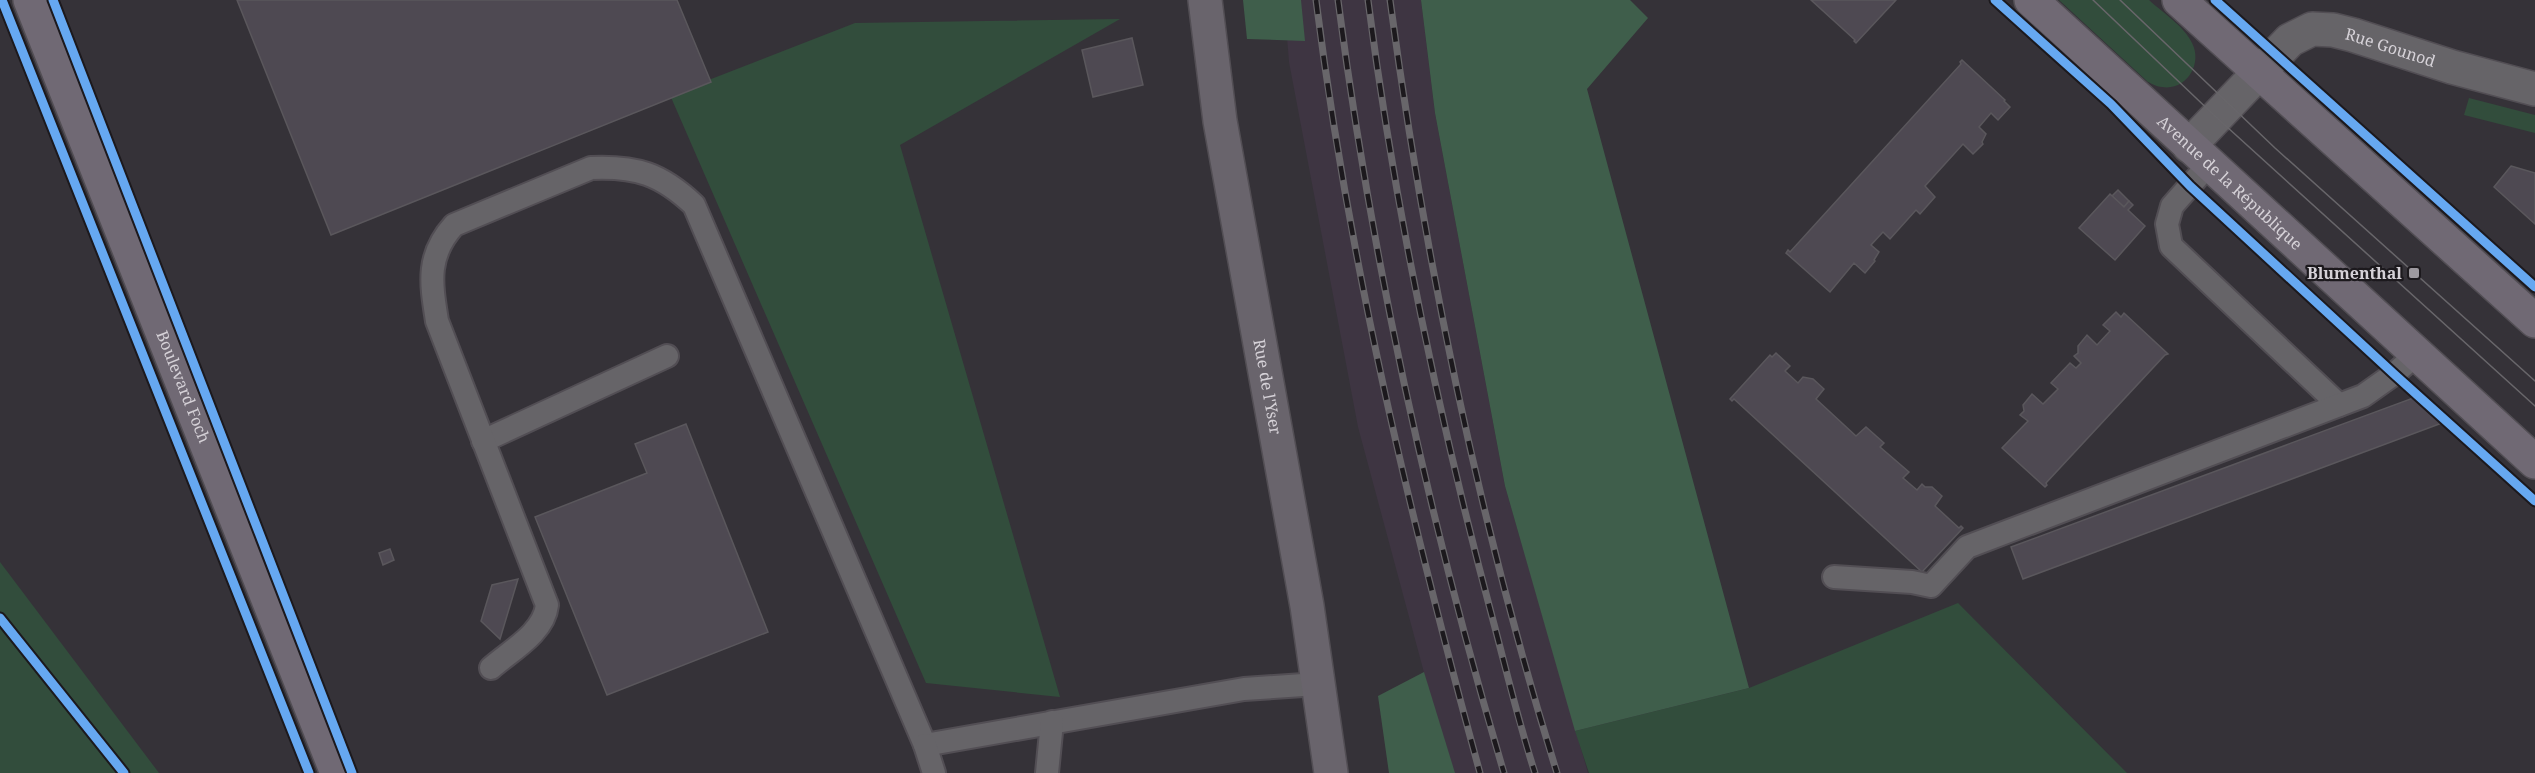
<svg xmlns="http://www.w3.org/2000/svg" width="2535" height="773" font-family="'Noto Serif',serif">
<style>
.built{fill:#3e3542}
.green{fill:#324d3c}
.forest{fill:#3f5e4b}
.building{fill:#4e4952;stroke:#5a575c;stroke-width:1.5}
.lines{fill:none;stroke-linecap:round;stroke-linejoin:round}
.lane-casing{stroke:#524e54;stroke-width:26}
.street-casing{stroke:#524e54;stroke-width:36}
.secondary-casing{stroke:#524e54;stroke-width:36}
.primary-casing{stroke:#524e54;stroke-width:36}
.lane{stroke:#666468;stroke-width:22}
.street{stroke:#666468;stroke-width:33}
.secondary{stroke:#69646c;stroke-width:33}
.primary{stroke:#706974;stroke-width:33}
.tram{stroke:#68666a;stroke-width:1.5}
.rail-casing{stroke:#68666a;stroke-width:7}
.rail{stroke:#1c191d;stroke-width:4.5;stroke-dasharray:14;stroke-linecap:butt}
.cycleway-casing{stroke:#1c191d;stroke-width:13}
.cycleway{stroke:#66a8f1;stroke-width:9}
.poi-dot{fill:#9d999f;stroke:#1c191d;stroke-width:2}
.labels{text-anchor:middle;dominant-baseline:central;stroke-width:4.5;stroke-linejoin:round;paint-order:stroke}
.street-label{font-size:16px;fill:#d5d1d7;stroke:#1c191d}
.poi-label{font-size:16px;font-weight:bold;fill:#d5d1d7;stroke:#1c191d;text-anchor:end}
</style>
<rect width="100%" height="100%" fill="#353238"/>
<path class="built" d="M 1284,0 L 1421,0 L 1435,113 L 1505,486 L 1588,773 L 1451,773 L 1358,427 L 1289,62 Z"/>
<g class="green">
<path d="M 2059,0 L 2149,0 C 2163,13 2184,26 2192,43 C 2203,64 2186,91 2162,87 C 2157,87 2153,84 2148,82 Z"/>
<path d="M 1120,19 L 900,145 L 1060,697 L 926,683 L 670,95 L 855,23 Z"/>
<path d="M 2469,98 L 2535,115 L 2535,133 L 2464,115 Z"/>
<path d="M 0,562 L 159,773 L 0,773 Z"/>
<path d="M 1958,603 L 2127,773 L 1589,773 L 1575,731 L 1749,688 Z"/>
</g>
<g class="forest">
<path d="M 1243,0 L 1301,0 L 1305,41 L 1247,39 Z"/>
<path d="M 1421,0 L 1630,0 L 1648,18 L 1587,89 L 1749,688 L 1575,731 L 1505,486 L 1435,113 Z"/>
<path d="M 1424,672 L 1455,773 L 1389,773 L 1378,696 Z"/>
</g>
<g class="building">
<path d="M 237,0 L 677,0 L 711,82 L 331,235 Z"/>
<path d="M 1811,0 L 1896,0 L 1856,43 L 1854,41 L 1855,40 Z"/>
<path d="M 1132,38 L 1143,85 L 1093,97 L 1082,50 Z"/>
<path d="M 1962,60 L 2005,100 L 2004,101 L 2010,107 L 1998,120 L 1991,113 L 1979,127 L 1986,134 L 1982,142 L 1983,144 L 1973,154 L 1963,144 L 1925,186 L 1935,197 L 1920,214 L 1916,210 L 1890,239 L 1883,232 L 1871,245 L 1879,252 L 1874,260 L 1875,261 L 1865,273 L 1854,263 L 1830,292 L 1786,253 L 1788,250 L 1790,252 L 1961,64 L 1960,62 Z"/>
<path d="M 2511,166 L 2535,173 L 2535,224 L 2494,187 Z"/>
<path d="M 2118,190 L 2129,201 L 2124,207 L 2112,196 Z"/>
<path d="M 2110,194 L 2124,207 L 2129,201 L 2133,205 L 2128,210 L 2145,226 L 2115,260 L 2079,228 Z"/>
<path d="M 2116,312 L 2121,317 L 2124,313 L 2168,354 L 2165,355 L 2046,483 L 2047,485 L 2045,487 L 2002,448 L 2028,421 L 2020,415 L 2024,411 L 2023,405 L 2032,394 L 2043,404 L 2058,389 L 2051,383 L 2070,363 L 2076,368 L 2081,363 L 2074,356 L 2078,353 L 2078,346 L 2087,335 L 2097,345 L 2110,331 L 2103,325 Z"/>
<path d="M 1776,353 L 1790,366 L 1785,371 L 1798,383 L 1803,377 L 1813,379 L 1824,389 L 1816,399 L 1856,436 L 1866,427 L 1884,443 L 1880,447 L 1909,472 L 1903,478 L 1917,490 L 1922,484 L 1925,487 L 1932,487 L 1942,496 L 1935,506 L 1959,528 L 1961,526 L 1963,528 L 1922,572 L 1734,399 L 1732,401 L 1730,399 L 1770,355 L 1772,357 Z"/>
<path d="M 2413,398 L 2442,423 L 2023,579 L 2011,547 Z"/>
<path d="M 686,424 L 768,632 L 607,695 L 535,517 L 647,473 L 635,444 Z"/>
<path d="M 390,549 L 394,560 L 383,565 L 379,553 Z"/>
<path d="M 518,579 L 500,639 L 481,621 L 492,585 Z"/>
</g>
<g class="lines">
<defs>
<g id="lane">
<path d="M 2209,164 L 2172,206 L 2167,224 L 2171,246 L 2339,405"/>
<path d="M 483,441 L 667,356"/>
<path d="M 1834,577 L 1912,582 L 1931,586 L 1967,547 L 2363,396 L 2394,374 L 2417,354"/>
<path d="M 491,668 C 510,651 544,633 547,605 L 437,321 C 431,283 426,256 454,225 L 591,168 C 637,166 661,174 694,205 L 925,745 L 1244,689 L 1318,684"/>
<path d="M 925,745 L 934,773"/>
<path d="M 1047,773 L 1052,722"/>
</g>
<g id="street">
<path id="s1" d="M 2189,146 L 2290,40 L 2312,29 L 2333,30 L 2353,35 L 2452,67 L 2535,89"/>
</g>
<g id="secondary">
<path id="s2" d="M 1205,0 L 1220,121 L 1307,606 L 1331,773"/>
</g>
<g id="primary">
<path id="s3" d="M 30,0 L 337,773"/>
<path id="s4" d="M 2031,0 L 2535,462"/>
<path d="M 2179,0 L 2535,321"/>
</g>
</defs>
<use href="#lane" class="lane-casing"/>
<use href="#street" class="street-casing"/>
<use href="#secondary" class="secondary-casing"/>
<use href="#primary" class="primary-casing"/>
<use href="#lane" class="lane"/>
<use href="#street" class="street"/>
<use href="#secondary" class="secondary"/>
<use href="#primary" class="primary"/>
<g class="tram">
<path d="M 2093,0 L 2216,117 L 2535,406"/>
<path d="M 2120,0 L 2275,148 L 2535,381"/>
</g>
<defs>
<g id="rail">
<path d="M 1316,0 C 1349,263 1410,517 1480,773"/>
<path d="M 1338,0 C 1372,261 1429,521 1504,773"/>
<path d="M 1368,0 C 1395,210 1439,419 1494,624 C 1507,673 1519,724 1535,773"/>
<path d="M 1390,0 C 1425,261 1479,522 1557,773"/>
</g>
</defs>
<use href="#rail" class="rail-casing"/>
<use href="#rail" class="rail"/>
<defs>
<g id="cycleway">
<path d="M 2,0 L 309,773"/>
<path d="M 53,0 L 352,773"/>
<path d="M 1995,0 L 2111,104 L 2190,186 L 2394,374 L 2535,501"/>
<path d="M 2215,0 L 2535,287"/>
<path d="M 0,618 L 124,773"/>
</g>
</defs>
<use href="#cycleway" class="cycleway-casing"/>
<use href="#cycleway" class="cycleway"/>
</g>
<rect class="poi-dot" x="2408" y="267" width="12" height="12" rx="3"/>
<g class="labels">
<g class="street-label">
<text stroke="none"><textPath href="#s1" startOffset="252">Rue Gounod</textPath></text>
<text stroke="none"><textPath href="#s4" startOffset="270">Avenue de la République</textPath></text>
<text stroke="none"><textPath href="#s3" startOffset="416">Boulevard Foch</textPath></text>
<text stroke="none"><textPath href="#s2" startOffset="392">Rue de l'Yser</textPath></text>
</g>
<g class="poi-label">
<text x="2402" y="273">Blumenthal</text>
</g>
</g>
</svg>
